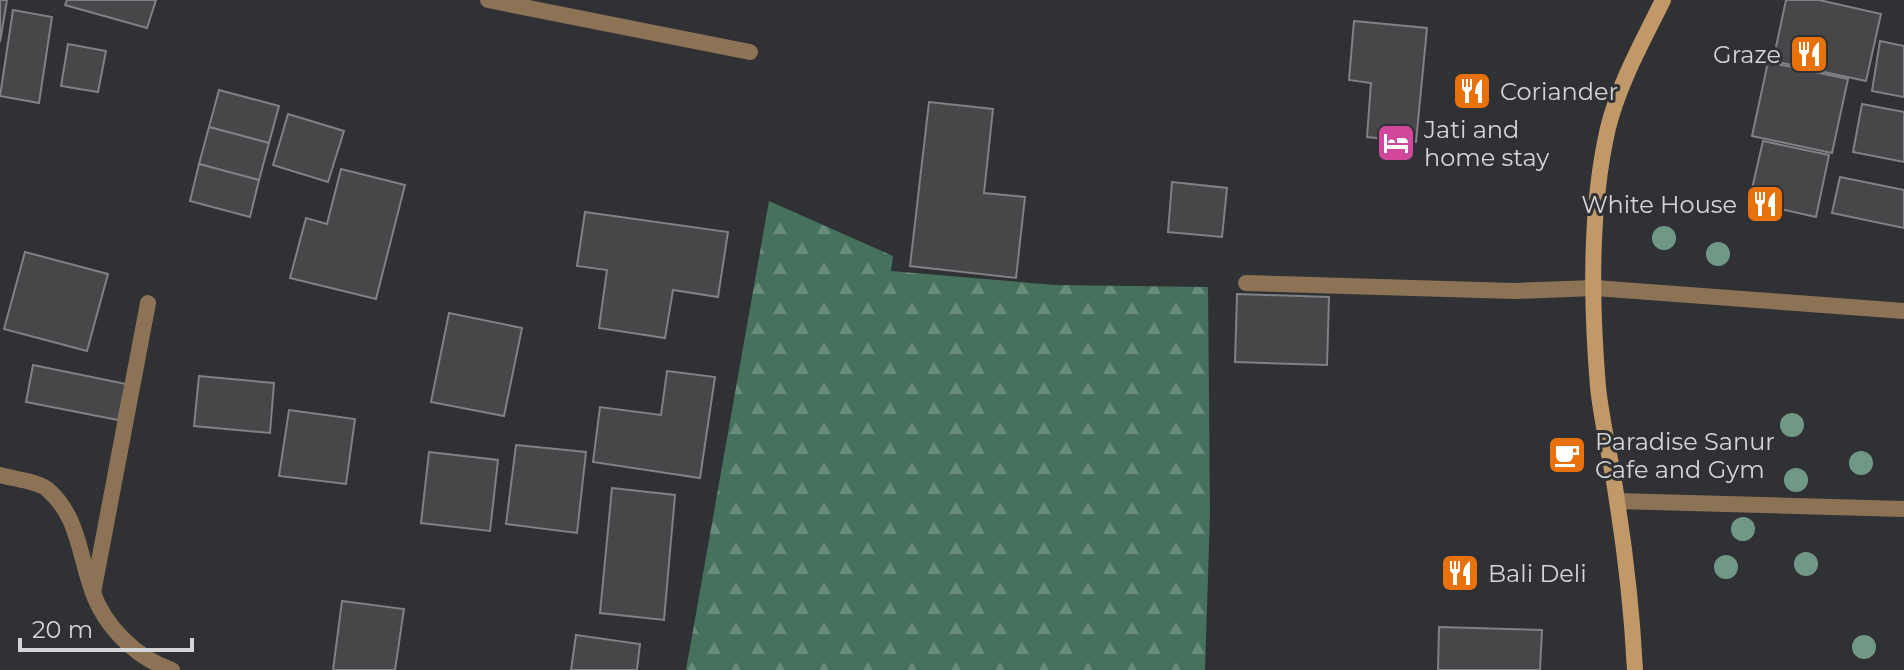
<svg xmlns="http://www.w3.org/2000/svg" width="1904" height="670" font-family="Montserrat,sans-serif">
<style>
.forest{fill:url(#forest-firs)}
.building{fill:#47474a;stroke:#808184;stroke-width:2}
.lines{fill:none;stroke-linecap:round;stroke-linejoin:round}
.lane{stroke:#8d7356;stroke-width:16}
.street{stroke:#8d7356;stroke-width:16}
.secondary{stroke:#c19868;stroke-width:16}
.tree{fill:#6f9886}
.labels{text-anchor:middle;dominant-baseline:central;stroke-width:6;stroke-linejoin:round;paint-order:stroke}
.poi-label{font-size:24px;fill:#d5d5d7;stroke:#303134;text-anchor:start}
</style>
<defs>
<pattern id="forest-firs" width="22" height="20" patternUnits="userSpaceOnUse" patternTransform="scale(2)"><rect width="22" height="20" fill="#45715d"/><path d="M5 1l3.5 6h-7zM16 11l3.5 6h-7z" fill="#688b7b"/></pattern>
</defs>
<rect width="100%" height="100%" fill="#303134"/>
<path class="forest" d="M 769,201 L 893,256 L 891,271 L 1055,285 L 1208,287 L 1210,514 L 1205,670 L 686,670 Z"/>
<g class="building">
<path d="M 0,0 L 7,0 L 0,42 Z"/>
<path d="M 67,0 L 156,0 L 147,28 L 65,5 Z"/>
<path d="M 1786,0 L 1819,0 L 1881,14 L 1866,81 L 1773,61 Z"/>
<path d="M 13,10 L 52,17 L 39,103 L 0,96 Z"/>
<path d="M 1354,21 L 1427,28 L 1416,142 L 1367,137 L 1371,83 L 1349,80 Z"/>
<path d="M 1880,41 L 1904,46 L 1904,97 L 1872,91 Z"/>
<path d="M 68,44 L 106,51 L 98,92 L 61,86 Z"/>
<path d="M 1768,62 L 1848,79 L 1832,153 L 1752,136 Z"/>
<path d="M 219,90 L 279,106 L 269,143 L 209,127 Z"/>
<path d="M 929,102 L 993,109 L 984,193 L 1025,197 L 1016,278 L 910,266 Z"/>
<path d="M 1862,104 L 1904,112 L 1904,162 L 1853,152 Z"/>
<path d="M 288,114 L 344,131 L 328,182 L 273,165 Z"/>
<path d="M 209,127 L 269,143 L 259,180 L 199,164 Z"/>
<path d="M 1763,141 L 1829,155 L 1816,217 L 1749,202 Z"/>
<path d="M 199,164 L 259,180 L 250,217 L 190,201 Z"/>
<path d="M 341,169 L 405,185 L 376,299 L 290,278 L 306,218 L 327,224 Z"/>
<path d="M 1840,177 L 1904,190 L 1904,228 L 1832,213 Z"/>
<path d="M 1172,182 L 1227,188 L 1222,237 L 1168,232 Z"/>
<path d="M 585,212 L 728,232 L 718,297 L 673,290 L 665,338 L 599,328 L 607,270 L 577,266 Z"/>
<path d="M 25,252 L 108,274 L 87,351 L 4,329 Z"/>
<path d="M 1237,294 L 1329,297 L 1327,365 L 1235,362 Z"/>
<path d="M 449,313 L 522,328 L 504,416 L 431,402 Z"/>
<path d="M 33,365 L 126,384 L 118,420 L 26,402 Z"/>
<path d="M 667,371 L 715,377 L 700,478 L 593,462 L 600,407 L 661,415 Z"/>
<path d="M 199,376 L 274,383 L 270,433 L 194,426 Z"/>
<path d="M 289,410 L 355,419 L 346,484 L 279,476 Z"/>
<path d="M 516,445 L 586,452 L 577,533 L 506,524 Z"/>
<path d="M 429,452 L 498,460 L 490,531 L 421,523 Z"/>
<path d="M 612,488 L 675,495 L 664,620 L 600,613 Z"/>
<path d="M 342,601 L 404,609 L 395,670 L 333,670 Z"/>
<path d="M 1439,627 L 1542,630 L 1540,670 L 1438,670 Z"/>
<path d="M 576,635 L 640,644 L 637,670 L 571,670 Z"/>
</g>
<g class="lines">
<g class="lane">
<path d="M 1595,288 L 1904,311"/>
<path d="M 1617,501 L 1904,509"/>
</g>
<g class="street">
<path d="M 488,0 L 750,52"/>
<path d="M 1246,283 L 1514,291 L 1595,288"/>
<path d="M 0,475 C 13,479 37,481 47,489 C 78,515 79,554 92,590 C 104,626 136,658 172,670"/>
<path d="M 93,593 L 148,303"/>
</g>
<path class="secondary" d="M 1635,670 C 1632,613 1626,557 1617,501 C 1612,463 1602,425 1598,387 C 1591,303 1589,210 1608,128 C 1619,83 1643,41 1663,0"/>
</g>
<g class="tree">
<circle cx="1664" cy="238" r="12"/>
<circle cx="1718" cy="254" r="12"/>
<circle cx="1792" cy="425" r="12"/>
<circle cx="1861" cy="463" r="12"/>
<circle cx="1796" cy="480" r="12"/>
<circle cx="1743" cy="529" r="12"/>
<circle cx="1806" cy="564" r="12"/>
<circle cx="1726" cy="567" r="12"/>
<circle cx="1864" cy="647" r="12"/>
</g>
<defs>
<symbol id="restaurant-square" viewBox="-11 -11 22 22"><rect x="-9" y="-9" width="18" height="18" rx="4" fill="#e8710a" stroke="#303134"/><path d="M-5-6h1v4h1v-4h1v4h1v-4h1v5L-1.5 .5V6h-2V.5L-5-1ZM5-6V6H3V1.5H1.5Q1.5-4 5-6Z" fill="#fff"/></symbol>
<symbol id="hotel-square" viewBox="-11 -11 22 22"><rect x="-9" y="-9" width="18" height="18" rx="4" fill="#d1479c" stroke="#303134"/><path d="M-6-4.5h1.5V1H6V5H4.5V3h-9V5H-6ZM-4 0a1.8 1.8 0 1 1 3.6 0ZM.5 0V-2.5h3Q6-2.5 6 0Z" fill="#fff"/></symbol>
<symbol id="cafe-square" viewBox="-11 -11 22 22"><rect x="-9" y="-9" width="18" height="18" rx="4" fill="#e8710a" stroke="#303134"/><path d="M-5.5-4.5H6V0H3Q3 3.5 0 3.5H-2.5Q-5.5 3.5-5.5 0ZM3-3.2v2h1.7v-2ZM-6 4.5H4V6H-6Z" fill="#fff"/></symbol>
</defs>
<g fill-rule="evenodd">
<use href="#restaurant-square" x="1787" y="32" width="44" height="44"/>
<use href="#restaurant-square" x="1450" y="69" width="44" height="44"/>
<use href="#hotel-square" x="1374" y="121" width="44" height="44"/>
<use href="#restaurant-square" x="1743" y="182" width="44" height="44"/>
<use href="#cafe-square" x="1545" y="433" width="44" height="44"/>
<use href="#restaurant-square" x="1438" y="551" width="44" height="44"/>
</g>
<g class="labels">
<g class="poi-label">
<text x="1781" y="54" text-anchor="end">Graze</text>
<text x="1500" y="91">Coriander</text>
<text x="1424" y="129">Jati and<tspan x="1424" dy="28">home stay</tspan></text>
<text x="1737" y="204" text-anchor="end">White House</text>
<text x="1595" y="441">Paradise Sanur<tspan x="1595" dy="28">Cafe and Gym</tspan></text>
<text x="1488" y="573">Bali Deli</text>
</g>
</g>
<path d="M20 638v12h172v-12" fill="none" stroke="#d5d5d7" stroke-width="4"/>
<text x="32" y="638" font-size="24" fill="#d5d5d7" stroke="#303134" stroke-width="6" paint-order="stroke">20 m</text>
</svg>
